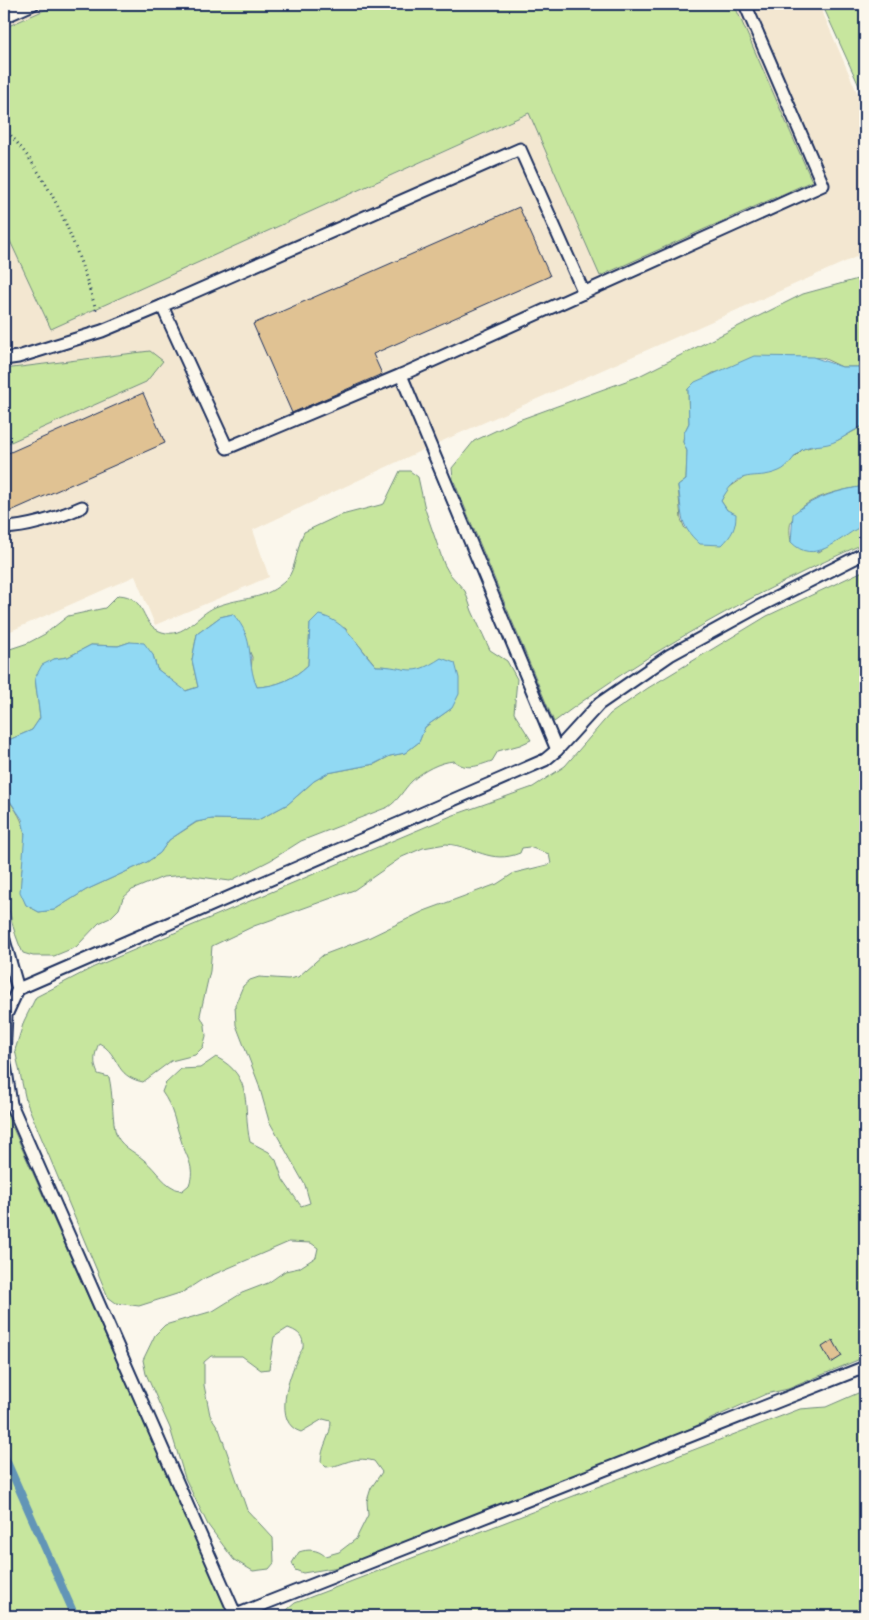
<svg xmlns="http://www.w3.org/2000/svg" width="869" height="1620" font-family="'Playpen Sans',sans-serif">
<style>
.built{fill:#f3e7d1}
.green{fill:#c7e69e;stroke:#718a7e;fill-rule:evenodd}
.water{fill:#91d9f3;stroke:#6295b7}
.lines{fill:none;stroke-linecap:round;stroke-linejoin:round}
.stream{stroke:#6295b7;stroke-width:8}
.building{fill:#e0c293;stroke:#1b2f5e}
.service-casing{stroke:#1b2f5e;stroke-width:15}
.path{stroke:#1b2f5e;stroke-width:3;stroke-dasharray:1 4;stroke-linecap:butt}
.service{stroke:#fbf7ec;stroke-width:11}
</style>
<rect width="100%" height="100%" fill="#fbf7ec"/>
<filter id="ink" filterUnits="userSpaceOnUse"><feTurbulence type="fractalNoise" baseFrequency=".02" numOctaves="2"/><feDisplacementMap in="SourceGraphic" scale="10" xChannelSelector="R" yChannelSelector="G"/><feConvolveMatrix kernelMatrix="1 2 1 2 8 2 1 2 1" color-interpolation-filters="sRGB"/></filter>
<g filter="url(#ink)">
<g class="built">
<path d="M 4,4 L 58,4 L 4,28 Z"/>
<path d="M 734,4 L 819,4 L 865,111 L 865,253 L 431,446 L 253,530 L 269,577 L 155,625 L 135,576 L 4,634 L 4,445 L 146,382 L 137,352 L 4,369 L 4,228 L 51,329 L 530,113 L 600,276 L 812,181 Z"/>
</g>
<g class="green">
<path d="M 58,4 L 734,4 L 812,181 L 600,276 L 529,113 L 51,329 L 4,228 L 4,28 Z"/>
<path d="M 822,4 L 855,4 L 865,10 L 865,99 Z"/>
<path d="M 865,277 L 865,367 L 842,367 L 823,358 L 803,357 L 713,373 L 688,389 L 689,423 L 684,433 L 683,442 L 687,451 L 686,480 L 678,486 L 681,519 L 685,529 L 727,510 L 721,501 L 727,489 L 746,476 L 756,474 L 795,457 L 803,449 L 838,440 L 865,425 L 865,486 C 842,490 800,497 791,522 C 789,528 790,536 791,542 L 819,552 L 865,521 L 865,543 C 756,592 650,650 554,722 L 453,479 L 452,468 L 474,441 L 516,421 L 637,377 L 803,294 Z"/>
<path d="M 150,351 L 163,361 L 146,382 L 4,445 L 4,369 Z"/>
<path d="M 400,471 L 410,471 L 418,477 L 425,509 L 444,564 L 449,573 L 465,591 L 472,611 L 490,650 L 507,661 L 517,679 L 514,713 L 531,740 L 520,745 L 498,751 L 492,761 C 477,766 467,771 454,761 C 439,762 423,771 412,781 C 403,790 399,800 388,807 L 301,841 L 271,860 L 230,881 L 185,875 L 163,877 L 132,890 L 123,898 L 119,909 L 110,918 L 99,923 L 76,947 L 54,956 L 33,956 L 23,953 C 0,906 4,845 4,792 C 11,805 22,816 24,830 C 29,857 14,876 26,905 L 39,912 L 54,910 L 86,890 L 147,862 L 160,853 L 169,840 L 197,822 L 212,819 L 258,820 L 288,804 L 314,781 L 328,773 L 375,764 L 390,756 L 405,753 L 419,742 L 425,727 L 452,708 L 429,666 C 407,677 399,666 376,666 L 345,628 L 310,624 L 308,665 C 293,679 278,686 257,687 L 251,673 L 252,657 L 233,614 L 220,617 L 197,634 L 192,660 L 198,687 L 185,691 L 157,669 L 153,655 L 130,642 L 118,646 L 91,645 L 68,657 L 54,659 L 35,678 L 40,718 L 32,730 L 4,742 L 4,651 L 28,643 L 45,634 L 68,616 L 105,608 L 118,595 C 148,596 139,625 162,632 C 184,639 197,615 215,607 C 242,596 265,602 287,579 C 296,569 297,545 304,532 L 338,516 L 384,504 Z"/>
<path d="M 865,570 L 865,1357 L 788,1389 L 766,1394 L 669,1438 L 345,1566 L 303,1573 L 295,1570 L 292,1563 L 299,1552 C 308,1549 317,1549 325,1556 L 339,1552 L 356,1539 L 368,1515 L 367,1501 L 371,1488 L 382,1472 L 374,1461 C 351,1455 345,1466 326,1467 L 321,1462 C 321,1447 331,1436 331,1421 L 323,1419 L 301,1432 C 272,1423 289,1377 298,1357 C 300,1351 304,1350 303,1343 C 302,1334 296,1331 288,1328 L 274,1337 L 269,1369 L 261,1370 L 242,1356 L 211,1356 L 204,1362 L 204,1385 L 210,1415 L 219,1429 L 247,1510 L 273,1538 L 274,1563 L 269,1569 L 253,1571 L 234,1560 L 208,1525 L 185,1478 L 170,1428 L 146,1374 L 143,1360 L 155,1335 L 165,1325 L 213,1311 L 242,1293 L 268,1283 L 285,1271 L 299,1268 L 316,1257 L 318,1248 L 311,1243 L 289,1242 L 203,1279 L 183,1292 L 139,1306 L 116,1303 L 108,1297 L 26,1101 L 15,1050 L 24,1021 L 36,997 L 94,967 L 451,816 L 533,787 L 565,766 L 610,714 L 648,688 L 767,616 ZM 446,844 C 475,846 490,865 520,853 L 522,848 L 529,847 L 549,854 L 551,864 L 514,873 L 497,884 L 424,911 L 368,938 L 323,955 L 298,977 L 288,979 L 259,977 L 250,980 L 243,986 L 235,1005 L 236,1025 L 258,1082 L 269,1121 L 305,1185 L 310,1203 L 301,1206 L 283,1180 L 276,1160 L 269,1152 L 250,1142 C 242,1107 255,1077 216,1057 L 200,1068 L 181,1069 L 165,1084 L 162,1092 C 173,1107 175,1123 181,1140 C 186,1157 196,1167 189,1185 L 182,1191 C 163,1186 158,1171 144,1160 C 134,1151 118,1146 115,1130 C 112,1113 113,1095 109,1077 L 98,1074 C 93,1063 94,1055 99,1043 C 121,1055 113,1076 143,1082 L 171,1061 L 195,1055 L 203,1047 L 206,1036 L 205,1025 L 200,1015 L 210,971 L 212,946 L 254,926 L 354,890 L 402,857 L 423,848 Z"/>
<path d="M 4,1102 L 8,1117 L 230,1616 L 4,1616 Z"/>
<path d="M 865,1390 L 865,1616 L 280,1616 L 295,1603 L 800,1409 L 826,1407 Z"/>
</g>
<g class="water">
<path d="M 754,356 L 813,357 L 842,367 L 865,367 L 865,425 C 852,430 841,441 828,444 C 820,446 812,445 805,448 C 794,453 790,467 779,471 C 753,482 740,465 721,501 L 727,510 L 736,514 C 736,528 732,535 722,545 L 700,544 C 677,524 683,512 678,486 L 686,480 L 687,451 L 683,442 L 684,433 L 689,423 L 688,389 L 695,382 Z"/>
<path d="M 865,486 L 865,521 L 860,527 C 838,539 814,566 791,542 L 793,514 C 814,497 839,490 865,486 Z"/>
<path d="M 233,614 C 257,641 245,659 257,687 C 278,686 293,679 308,665 L 310,624 L 319,615 C 347,621 357,646 376,666 C 409,666 409,679 441,658 L 455,663 L 459,678 L 459,694 L 452,708 L 425,727 L 419,742 L 405,753 L 390,756 L 374,764 L 328,773 L 314,781 L 288,804 L 258,820 L 212,819 L 196,822 L 169,840 L 160,853 L 147,862 L 86,890 L 54,910 L 39,912 L 26,905 L 20,892 L 25,833 L 22,819 L 4,792 L 4,742 L 32,730 L 40,718 L 35,678 L 42,665 L 54,659 L 68,657 L 91,645 L 118,646 L 130,642 L 144,643 L 153,655 L 157,669 L 186,691 L 198,687 L 192,660 L 197,634 L 220,617 Z"/>
</g>
<g class="lines">
<path class="stream" d="M 4,1455 L 75,1616"/>
</g>
<g class="building">
<path d="M 519,207 L 550,276 L 373,354 L 382,374 L 292,413 L 253,324 Z"/>
<path d="M 143,393 L 165,443 L 4,514 L 4,455 Z"/>
<path d="M 833,1340 L 842,1356 L 831,1363 L 822,1347 Z"/>
</g>
<g class="lines">
<defs>
<g id="service">
<path d="M 4,17 L 33,4"/>
<path d="M 162,306 L 520,149 L 584,293"/>
<path d="M 4,359 L 18,357 L 102,331 L 162,306 L 227,448 L 401,375 L 823,185 L 745,4"/>
<path d="M 401,375 L 557,750"/>
<path d="M 4,528 C 31,527 57,518 82,507"/>
<path d="M 4,940 L 18,989 L 6,1015 L 4,1057 L 11,1104 L 236,1616"/>
<path d="M 18,989 L 545,760 L 557,750 L 599,704 L 670,655 L 756,608 L 865,553"/>
<path d="M 236,1615 L 865,1367"/>
</g>
</defs>
<use href="#service" class="service-casing"/>
<path class="path" d="M 4,128 C 55,182 76,244 97,313"/>
<use href="#service" class="service"/>
</g>
</g>
<rect width="869" height="1620" fill="none" stroke="#fbf7ec" stroke-width="20"/>
<rect x="10" y="10" width="849" height="1600" fill="none" stroke="#1b2f5e" stroke-width="2" filter="url(#ink)"/>
</svg>
